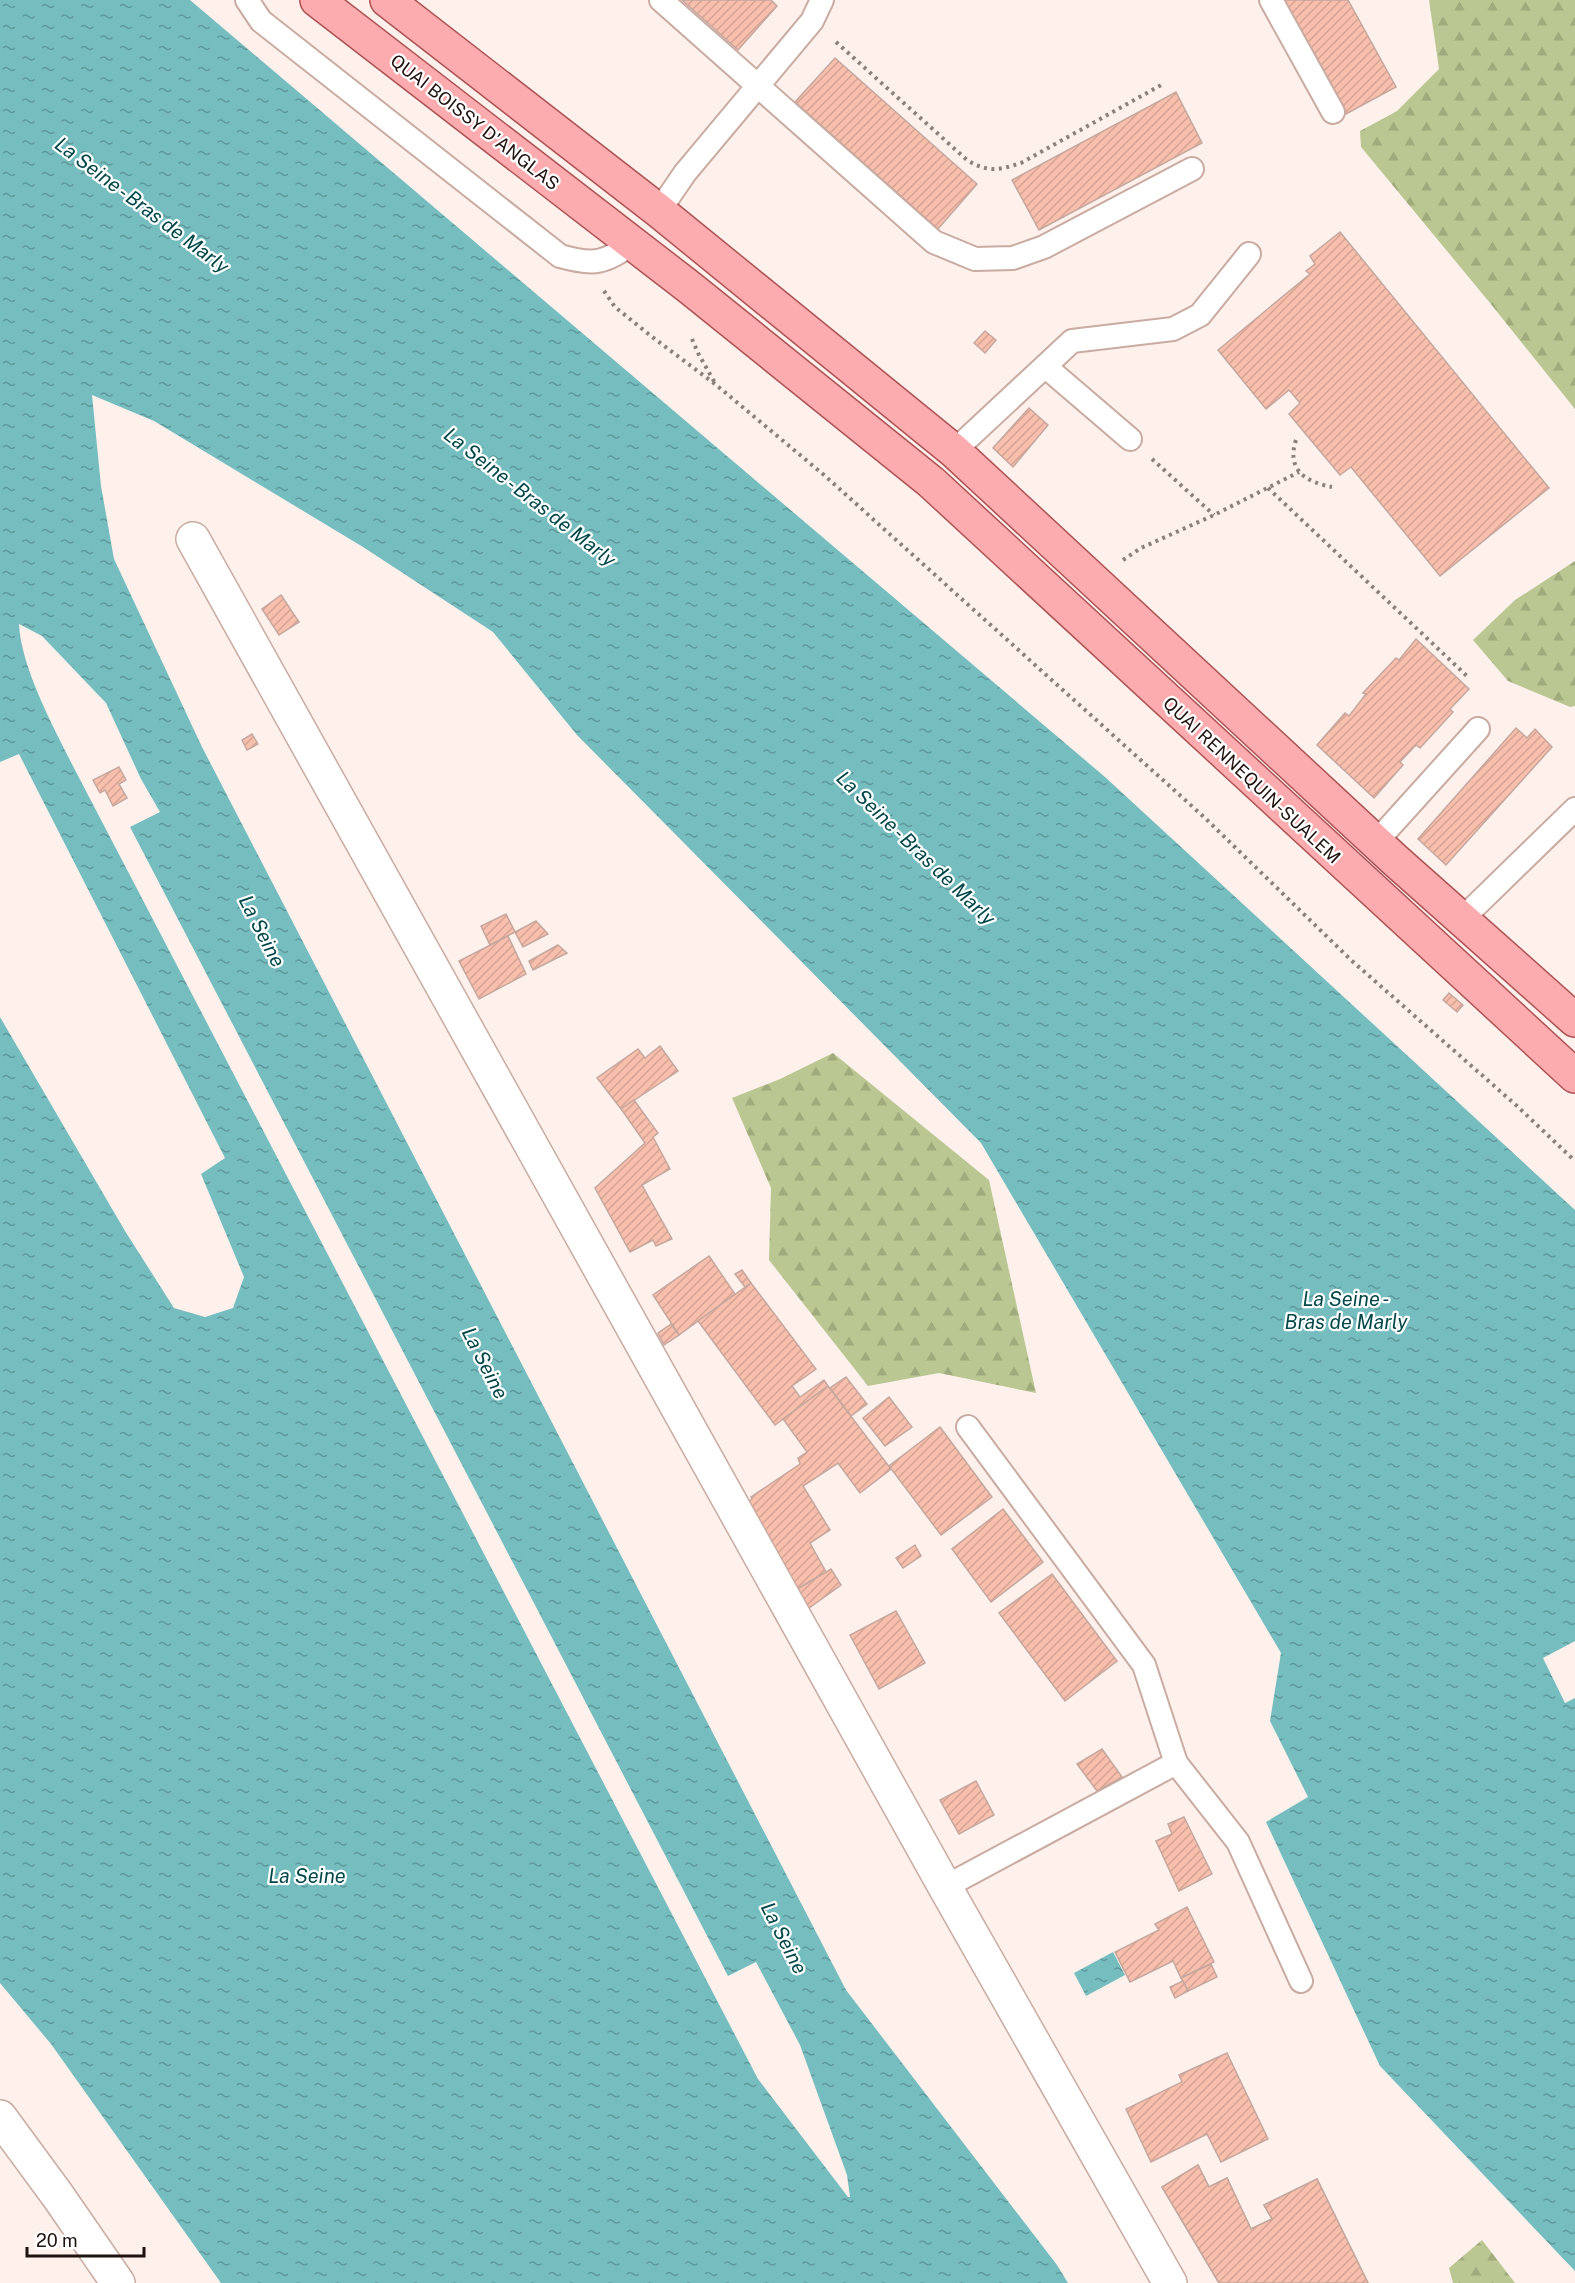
<svg xmlns="http://www.w3.org/2000/svg" width="1575" height="2283" font-family="'Public Sans',sans-serif">
<style>
.forest{fill:url(#forest-firs)}
.water{fill:url(#water-ripples);fill-rule:evenodd}
.building{fill:url(#building-hatch);stroke:#c4a79e;stroke-width:1.5}
.lines{fill:none;stroke-linecap:round;stroke-linejoin:round}
.lane-casing{stroke:#c9aba1;stroke-width:26}
.street-casing{stroke:#c9aba1;stroke-width:36}
.primary-casing{stroke:#ad5355;stroke-width:36}
.path{stroke:#8c807b;stroke-width:4;stroke-dasharray:3 4.5;stroke-linecap:butt}
.lane{stroke:#fff;stroke-width:22}
.street{stroke:#fff;stroke-width:33}
.primary{stroke:#fcacaf;stroke-width:33}
.labels{text-anchor:middle;dominant-baseline:central;stroke-width:4.5;stroke-linejoin:round;paint-order:stroke}
.street-label{font-size:18px;fill:#1e130f;stroke:#fff}
.water-label{font-size:20px;font-style:italic;fill:#004749;stroke:#fff}
</style>
<defs>
<pattern id="forest-firs" width="22" height="20" patternUnits="userSpaceOnUse" patternTransform="scale(1.5)"><rect width="22" height="20" fill="#bac792"/><path d="M5 1l3.5 6h-7zM16 11l3.5 6h-7z" fill="#9faa7d"/></pattern>
<pattern id="water-ripples" width="26" height="14" patternUnits="userSpaceOnUse" patternTransform="scale(1.5)"><rect width="26" height="14" fill="#75bdbf"/><path d="M2 4q2-2 4 0t4 0M15 11q2-2 4 0t4 0" fill="none" stroke="#5f989a"/></pattern>
<pattern id="building-hatch" width="6" height="6" patternUnits="userSpaceOnUse" patternTransform="scale(1.5)"><rect width="6" height="6" fill="#f9bfad"/><path d="M-1 1l2-2M0 6l6-6M5 7l2-2" fill="none" stroke="#d5a394"/></pattern>
</defs>
<rect width="100%" height="100%" fill="#fef1ec"/>
<g class="forest">
<path d="M 1429,0 L 1575,0 L 1575,409 L 1490,303 L 1361,147 L 1360,131 L 1397,111 L 1439,69 Z"/>
<path d="M 1575,561 L 1575,706 L 1570,707 L 1508,681 L 1473,640 L 1515,600 Z"/>
<path d="M 833,1053 L 989,1180 L 1036,1393 L 939,1373 L 868,1386 L 769,1260 L 771,1188 L 732,1098 L 780,1079 Z"/>
<path d="M 1482,2240 L 1515,2283 L 1453,2283 L 1449,2268 Z"/>
</g>
<g class="water">
<path d="M 0,0 L 190,0 L 1105,777 L 1575,1210 L 1575,1641 L 1543,1658 L 1565,1703 L 1575,1698 L 1575,2271 L 1380,2066 L 1266,1822 L 1308,1797 L 1270,1721 L 1281,1653 L 981,1143 L 577,735 L 493,632 L 363,547 L 154,421 L 92,395 L 101,486 L 114,559 L 202,747 L 846,1990 L 1057,2265 L 1068,2283 L 221,2283 L 51,2044 L 0,1983 L 0,1017 L 125,1231 L 174,1308 L 205,1317 L 233,1308 L 244,1277 L 201,1174 L 225,1158 L 19,754 L 0,762 ZM 19,624 L 42,636 L 106,703 L 141,779 L 160,812 L 130,827 L 728,1976 L 756,1962 L 800,2045 L 847,2175 L 850,2197 L 848,2197 L 758,2079 L 75,770 C 55,730 21,668 19,624 Z"/>
<path d="M 1113,1952 L 1125,1975 L 1086,1996 L 1074,1973 Z"/>
</g>
<g class="building">
<path d="M 682,0 L 771,0 L 777,6 L 738,50 Z"/>
<path d="M 1284,0 L 1348,0 L 1396,87 L 1346,114 Z"/>
<path d="M 835,58 L 977,184 L 938,229 L 795,102 Z"/>
<path d="M 1176,92 L 1202,143 L 1039,230 L 1012,180 Z"/>
<path d="M 1340,232 L 1549,488 L 1440,576 L 1351,467 L 1340,475 L 1289,414 L 1300,403 L 1289,390 L 1266,409 L 1218,350 L 1310,274 L 1306,271 L 1315,264 L 1310,256 Z"/>
<path d="M 985,331 L 996,340 L 985,353 L 974,343 Z"/>
<path d="M 1029,408 L 1048,425 L 1013,467 L 993,448 Z"/>
<path d="M 281,595 L 299,622 L 279,635 L 262,609 Z"/>
<path d="M 1416,639 L 1469,689 L 1450,709 L 1453,712 L 1420,748 L 1416,745 L 1400,762 L 1403,765 L 1374,798 L 1317,745 L 1345,713 L 1349,716 L 1366,694 L 1363,693 L 1396,658 L 1399,660 Z"/>
<path d="M 1516,728 L 1527,738 L 1535,729 L 1552,747 L 1446,865 L 1418,839 Z"/>
<path d="M 252,734 L 258,744 L 247,750 L 242,740 Z"/>
<path d="M 119,767 L 126,780 L 119,784 L 127,798 L 113,806 L 105,790 L 100,793 L 93,780 Z"/>
<path d="M 506,914 L 515,932 L 490,945 L 481,926 Z"/>
<path d="M 536,921 L 548,934 L 523,947 L 515,932 Z"/>
<path d="M 508,936 L 526,974 L 479,999 L 459,961 Z"/>
<path d="M 558,945 L 567,953 L 533,970 L 529,961 Z"/>
<path d="M 1449,993 L 1463,1005 L 1457,1012 L 1443,1000 Z"/>
<path d="M 660,1046 L 678,1071 L 621,1109 L 597,1078 L 638,1049 L 645,1058 Z"/>
<path d="M 634,1100 L 658,1133 L 653,1137 L 670,1169 L 642,1185 L 672,1239 L 656,1246 L 653,1240 L 630,1252 L 595,1188 L 645,1143 L 621,1109 Z"/>
<path d="M 709,1256 L 735,1294 L 679,1335 L 653,1295 Z"/>
<path d="M 742,1270 L 751,1283 L 745,1287 L 735,1274 Z"/>
<path d="M 751,1283 L 816,1369 L 792,1386 L 800,1397 L 824,1380 L 828,1386 L 775,1425 L 698,1321 Z"/>
<path d="M 671,1324 L 679,1335 L 664,1345 L 658,1333 Z"/>
<path d="M 846,1377 L 867,1404 L 851,1416 L 830,1388 Z"/>
<path d="M 828,1386 L 891,1469 L 860,1493 L 838,1463 L 803,1486 L 830,1530 L 810,1543 L 826,1572 L 794,1591 L 748,1502 L 752,1499 L 751,1497 L 800,1464 L 798,1458 L 807,1452 L 783,1419 Z"/>
<path d="M 889,1397 L 912,1427 L 885,1446 L 863,1418 Z"/>
<path d="M 940,1427 L 992,1497 L 941,1535 L 889,1466 Z"/>
<path d="M 1003,1509 L 1043,1562 L 991,1602 L 952,1549 Z"/>
<path d="M 915,1545 L 921,1556 L 903,1568 L 896,1558 Z"/>
<path d="M 831,1569 L 841,1585 L 805,1611 L 794,1591 Z"/>
<path d="M 1052,1574 L 1117,1661 L 1065,1701 L 999,1613 Z"/>
<path d="M 896,1611 L 925,1663 L 879,1689 L 850,1635 Z"/>
<path d="M 1102,1749 L 1122,1777 L 1097,1791 L 1077,1764 Z"/>
<path d="M 976,1781 L 994,1815 L 959,1834 L 940,1800 Z"/>
<path d="M 1184,1817 L 1212,1874 L 1179,1891 L 1156,1841 L 1172,1834 L 1168,1824 Z"/>
<path d="M 1187,1907 L 1214,1962 L 1181,1978 L 1173,1961 L 1130,1982 L 1115,1952 L 1159,1930 L 1155,1924 Z"/>
<path d="M 1211,1964 L 1217,1977 L 1188,1991 L 1181,1978 Z"/>
<path d="M 1183,1981 L 1188,1991 L 1175,1998 L 1170,1987 Z"/>
<path d="M 1227,2053 L 1268,2139 L 1221,2162 L 1207,2134 L 1151,2162 L 1126,2109 L 1182,2082 L 1179,2075 Z"/>
<path d="M 1198,2165 L 1209,2187 L 1227,2178 L 1251,2229 L 1272,2219 L 1264,2205 L 1317,2179 L 1368,2283 L 1319,2283 L 1312,2267 L 1279,2283 L 1219,2283 L 1162,2187 Z"/>
<path d="M 1198,2165 L 1209,2187 L 1227,2178 L 1251,2229 L 1272,2219 L 1264,2205 L 1317,2179 L 1368,2283 L 1219,2283 L 1162,2187 Z"/>
</g>
<g class="lines">
<defs>
<g id="lane">
<path d="M 247,0 L 261,21 L 560,256 C 595,266 604,263 633,243"/>
<path d="M 661,0 L 934,242 L 975,259 L 1013,258 L 1044,247 L 1192,169"/>
<path d="M 1271,0 L 1333,112"/>
<path d="M 659,211 L 685,173 L 812,21 L 822,0"/>
<path d="M 1046,367 L 1130,439"/>
<path d="M 954,451 L 1072,341 L 1173,329 L 1200,315 L 1249,254"/>
<path d="M 1376,842 L 1478,729"/>
<path d="M 1461,920 L 1575,809"/>
<path d="M 968,1427 L 1144,1665 L 1176,1763 L 1238,1842 L 1301,1981"/>
<path d="M 945,1887 L 1176,1763"/>
</g>
<g id="street">
<path d="M 193,539 L 945,1887 L 1170,2283"/>
<path d="M 0,2117 L 58,2196 L 118,2283"/>
</g>
<g id="primary">
<path d="M 317,0 L 689,287 L 931,482 L 1575,1076"/>
<path d="M 387,0 L 659,211 L 954,451 L 1395,860 L 1575,1020"/>
</g>
</defs>
<use href="#lane" class="lane-casing"/>
<use href="#street" class="street-casing"/>
<use href="#primary" class="primary-casing"/>
<g class="path">
<path d="M 836,42 L 967,160 C 988,173 999,170 1021,163 L 1163,84"/>
<path d="M 604,291 L 615,307 L 651,336 L 715,384 L 824,475 L 1204,817 L 1351,960 L 1517,1106 L 1575,1161"/>
<path d="M 692,339 L 698,353 L 715,383"/>
<path d="M 1296,440 C 1286,470 1306,482 1332,487"/>
<path d="M 1152,459 L 1214,515"/>
<path d="M 1268,488 L 1468,677"/>
<path d="M 1123,560 L 1141,548 L 1214,515 L 1299,472"/>
</g>
<use href="#lane" class="lane"/>
<use href="#street" class="street"/>
<use href="#primary" class="primary"/>
</g>
<g class="labels">
<g class="street-label">
<text transform="translate(475 122) rotate(38)">QUAI BOISSY D'ANGLAS</text>
<text transform="translate(1252 780) rotate(43)">QUAI RENNEQUIN-SUALEM</text>
</g>
<g class="water-label">
<text transform="translate(142 205) rotate(37)">La Seine - Bras de Marly</text>
<text transform="translate(530 497) rotate(38)">La Seine - Bras de Marly</text>
<text transform="translate(916 848) rotate(44)">La Seine - Bras de Marly</text>
<text transform="translate(262 931) rotate(63)">La Seine</text>
<text x="1346" y="1299">La Seine -<tspan x="1346" dy="23">Bras de Marly</tspan></text>
<text transform="translate(485 1363) rotate(63)">La Seine</text>
<text x="307" y="1876">La Seine</text>
<text transform="translate(784 1938) rotate(63)">La Seine</text>
</g>
</g>
<path d="M27 2247v9h117v-9" fill="none" stroke="#1e130f" stroke-width="3"/>
<text x="36" y="2247" font-size="18" fill="#1e130f" stroke="#ffffff" stroke-width="4.5" paint-order="stroke">20 m</text>
</svg>
